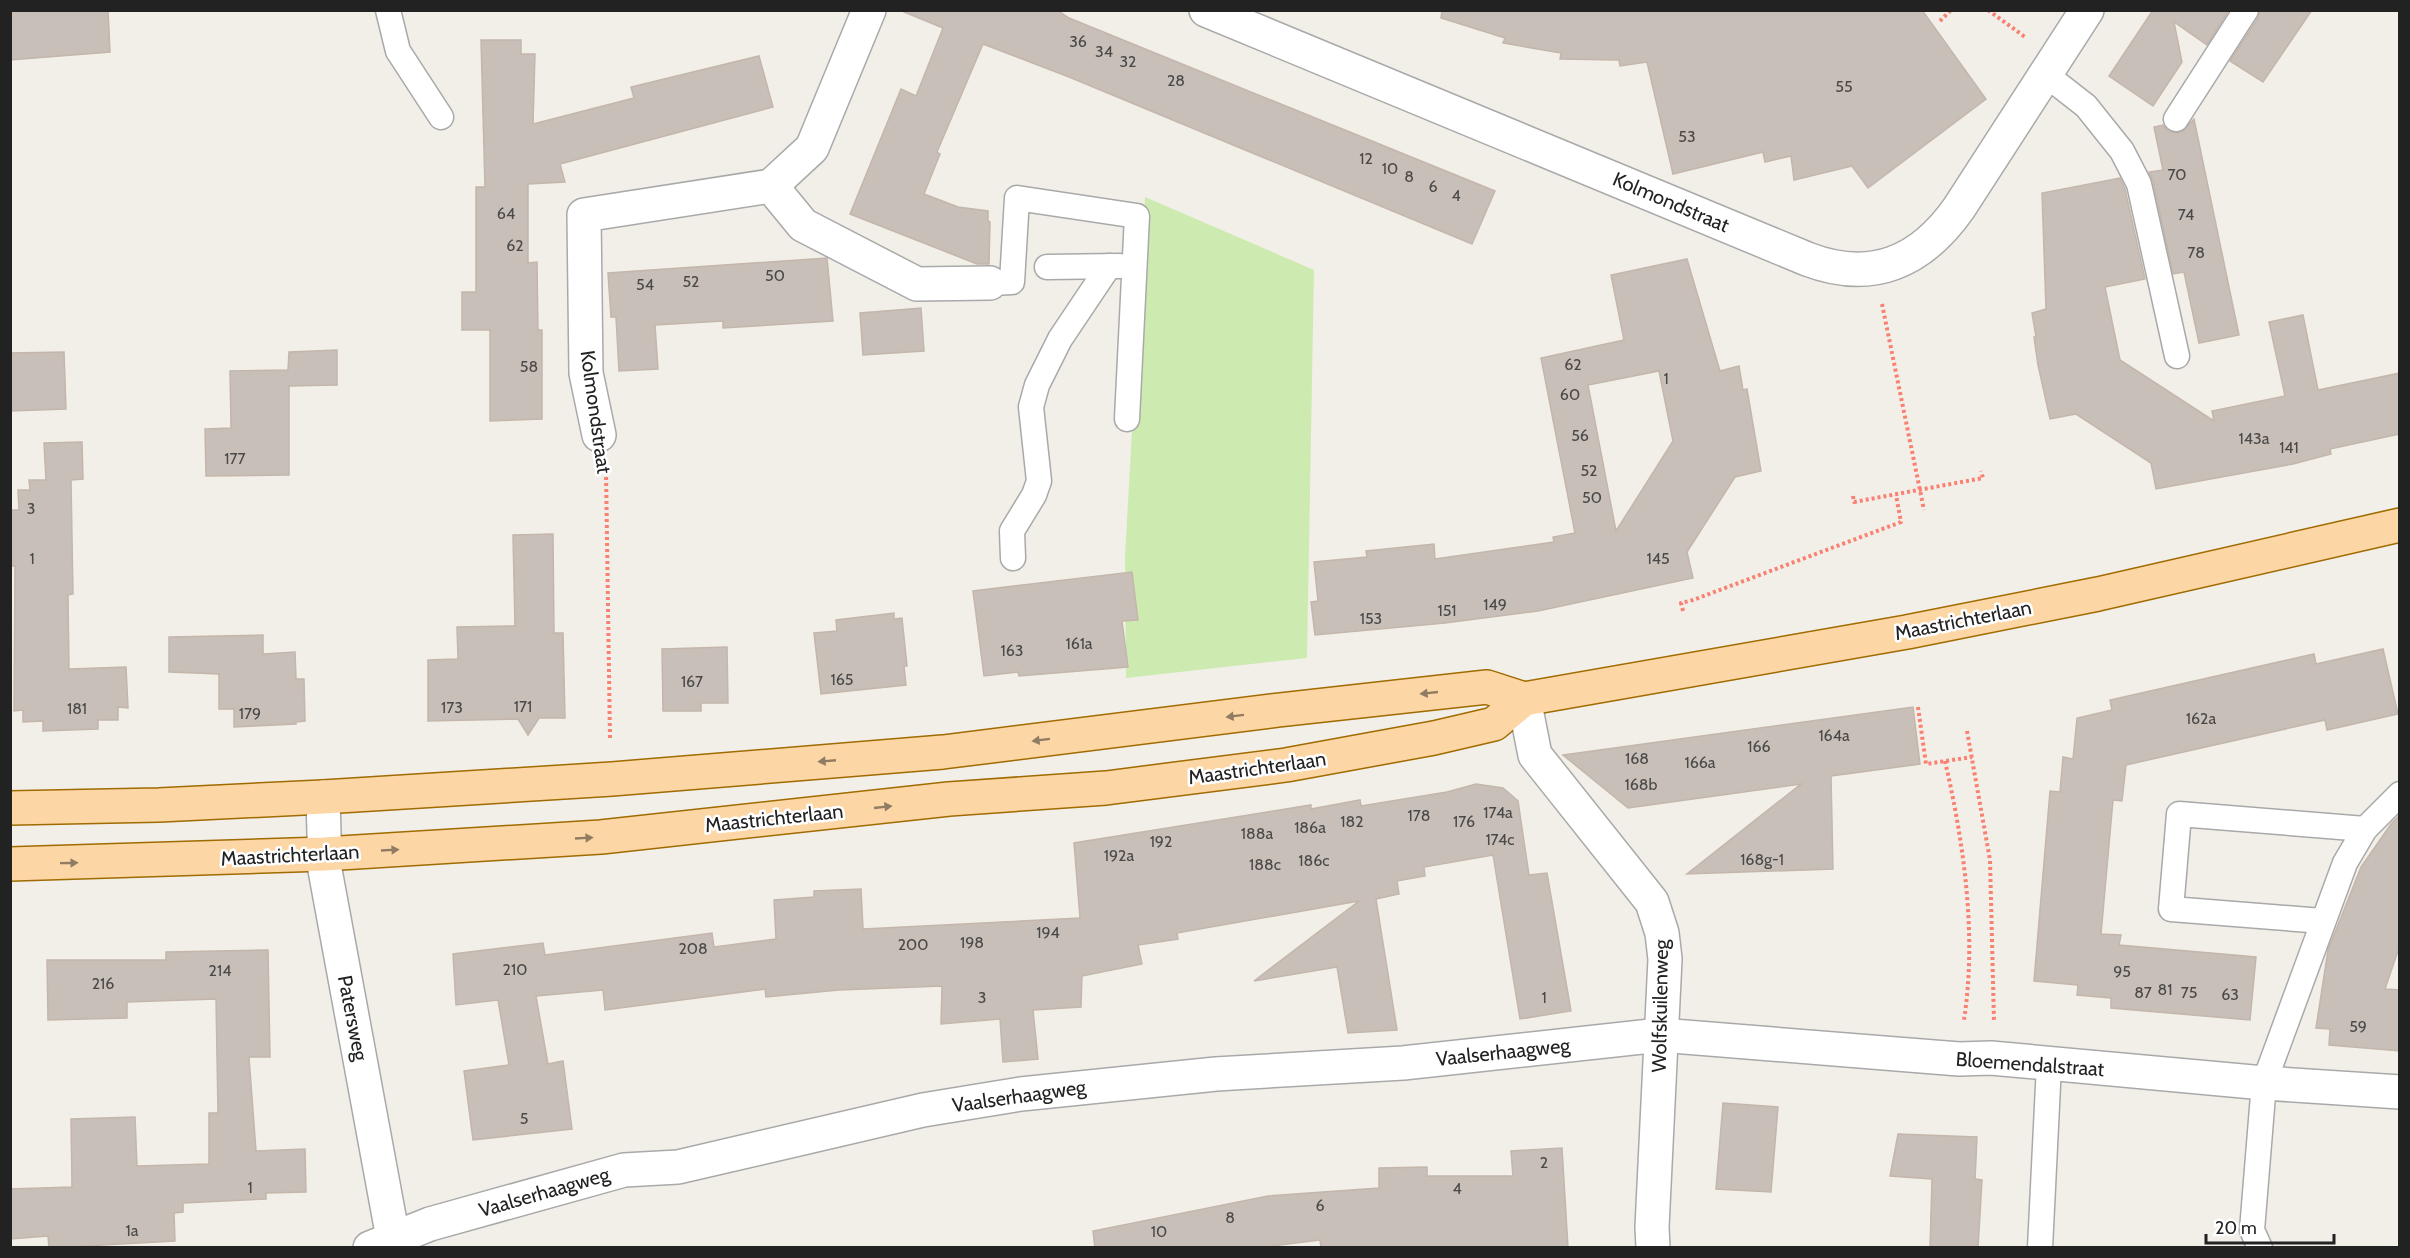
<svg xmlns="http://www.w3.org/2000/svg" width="2410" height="1258" font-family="Cabin,sans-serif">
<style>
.grass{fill:#cdebb0}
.building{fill:#c7bfb8;stroke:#c4b6ab;stroke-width:1.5;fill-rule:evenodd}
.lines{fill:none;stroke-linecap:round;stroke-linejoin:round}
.service-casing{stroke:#a9a9a9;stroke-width:27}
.minor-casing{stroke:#a9a9a9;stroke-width:36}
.primary-casing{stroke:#a06b00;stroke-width:36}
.path{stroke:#fa8072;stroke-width:4;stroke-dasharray:3 3;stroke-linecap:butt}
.service{stroke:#fff;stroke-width:24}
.minor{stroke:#fff;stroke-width:33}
.primary{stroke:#fcd6a4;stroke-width:33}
.oneway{fill:#8f7c63}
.labels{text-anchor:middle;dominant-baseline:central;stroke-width:5;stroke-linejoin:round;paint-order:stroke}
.number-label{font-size:16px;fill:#4b4948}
.street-label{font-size:20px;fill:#222;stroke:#fff}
</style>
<rect width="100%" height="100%" fill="#f2efe9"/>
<path class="grass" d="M 1145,197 L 1314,270 L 1307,658 L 1126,678 L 1125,556 Z"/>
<g class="building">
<path d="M 10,10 L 108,10 L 110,52 L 10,60 Z"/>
<path d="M 904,10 L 1057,10 L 1069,18 L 1495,191 L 1472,244 L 1069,77 L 983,44 L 937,152 L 940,154 L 924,194 L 958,207 L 988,211 L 988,221 L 990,222 L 989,264 L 977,264 L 850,214 L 901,89 L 916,96 L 943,28 L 904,12 Z"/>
<path d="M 1442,10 L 1922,10 L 1986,99 L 1868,188 L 1852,166 L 1794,180 L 1791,156 L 1765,162 L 1763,152 L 1673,174 L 1647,62 L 1620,66 L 1619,60 L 1560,59 L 1561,53 L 1503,43 L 1505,38 L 1441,18 Z"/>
<path d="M 2153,10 L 2229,10 L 2207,45 L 2174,22 L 2182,62 L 2153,106 L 2109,76 Z"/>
<path d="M 2260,10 L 2312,10 L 2263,82 L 2230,61 L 2258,18 Z"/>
<path d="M 481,40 L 521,40 L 521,54 L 535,54 L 533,124 L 634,98 L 631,87 L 759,56 L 773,107 L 560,164 L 565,182 L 528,184 L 528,263 L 537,262 L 538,330 L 542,330 L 542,419 L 490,421 L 490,330 L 462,330 L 462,292 L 476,292 L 476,187 L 485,187 Z"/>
<path d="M 2194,119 L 2239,335 L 2199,343 L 2184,272 L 2173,274 L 2153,181 L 2149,172 L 2163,170 L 2154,127 L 2163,125 L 2168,131 L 2176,133 L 2183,131 Z"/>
<path d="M 2120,178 L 2125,189 L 2145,279 L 2105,287 L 2120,360 L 2214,421 L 2212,411 L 2285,396 L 2269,322 L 2303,315 L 2318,390 L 2400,373 L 2400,434 L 2330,449 L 2331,454 L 2293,464 L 2156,489 L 2151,463 L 2076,414 L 2050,419 L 2038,365 L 2034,337 L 2036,337 L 2032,313 L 2046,309 L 2042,193 Z"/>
<path d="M 827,258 L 833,321 L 723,328 L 723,321 L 655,325 L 658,369 L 619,371 L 616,317 L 611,317 L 608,273 Z"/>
<path d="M 1687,259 L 1720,371 L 1739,366 L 1743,390 L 1747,389 L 1761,471 L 1735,477 L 1687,552 L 1693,578 L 1538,611 L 1445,623 L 1315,635 L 1311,602 L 1318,601 L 1314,562 L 1367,557 L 1366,551 L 1434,544 L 1435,559 L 1554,542 L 1553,537 L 1575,533 L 1541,358 L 1624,340 L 1611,275 ZM 1659,371 L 1673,441 L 1616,531 L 1588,385 Z"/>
<path d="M 921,308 L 924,351 L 863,355 L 860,313 Z"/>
<path d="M 337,350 L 337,385 L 289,386 L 289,475 L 206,476 L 205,429 L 231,428 L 230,371 L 288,370 L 289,352 Z"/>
<path d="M 64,352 L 66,409 L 10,411 L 10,353 Z"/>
<path d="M 82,442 L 83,479 L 71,480 L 73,594 L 68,595 L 69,669 L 126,667 L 128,708 L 118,707 L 118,720 L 98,720 L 98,729 L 43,731 L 43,721 L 23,722 L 23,710 L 14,711 L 15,566 L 10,566 L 10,510 L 19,510 L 18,490 L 30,490 L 29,480 L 46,480 L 44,443 Z"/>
<path d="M 553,534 L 554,633 L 563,633 L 565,718 L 539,718 L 528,735 L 518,719 L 428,721 L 428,660 L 458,659 L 457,627 L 515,626 L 513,535 Z"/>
<path d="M 1132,572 L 1138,620 L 1122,621 L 1128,667 L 1019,676 L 1018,672 L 984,676 L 973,591 Z"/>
<path d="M 894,613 L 894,619 L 902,618 L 907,666 L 904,666 L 906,685 L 821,694 L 814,633 L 837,631 L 836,620 Z"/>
<path d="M 263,635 L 263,654 L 295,652 L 296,679 L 304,679 L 305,721 L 296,722 L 296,724 L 234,727 L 234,709 L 219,709 L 219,674 L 169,672 L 169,637 Z"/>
<path d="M 727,647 L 728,703 L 701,703 L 701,711 L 663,711 L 662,649 Z"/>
<path d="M 2383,649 L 2398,714 L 2327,730 L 2325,720 L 2126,765 L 2122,801 L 2113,800 L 2101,934 L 2121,935 L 2119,945 L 2256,957 L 2250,1020 L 2111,1008 L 2111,998 L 2077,995 L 2078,985 L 2034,981 L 2050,791 L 2060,792 L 2063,757 L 2073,759 L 2077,718 L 2112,710 L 2110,700 L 2314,654 L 2316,664 Z"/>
<path d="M 1913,707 L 1920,764 L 1831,776 L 1833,869 L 1687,874 L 1801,784 L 1628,808 L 1563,755 Z"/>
<path d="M 1476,784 L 1503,788 L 1518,801 L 1529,875 L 1547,873 L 1571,1011 L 1520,1019 L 1493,855 L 1424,867 L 1425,876 L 1397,881 L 1399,894 L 1376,899 L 1397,1030 L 1348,1033 L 1337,967 L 1254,981 L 1359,901 L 1177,933 L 1178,939 L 1138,945 L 1142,964 L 1082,976 L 1081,1007 L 1033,1010 L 1038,1059 L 1003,1062 L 1000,1019 L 941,1024 L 942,986 L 839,990 L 766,997 L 765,989 L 605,1010 L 603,990 L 536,996 L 548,1064 L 563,1061 L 572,1129 L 473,1140 L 464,1071 L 509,1065 L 498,1000 L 456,1005 L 453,954 L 543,943 L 545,955 L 712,933 L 714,947 L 776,939 L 774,900 L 814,897 L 814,891 L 861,889 L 863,929 L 1080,918 L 1074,843 L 1311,805 L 1311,809 L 1360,800 L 1361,806 L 1447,792 Z"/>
<path d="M 2400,815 L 2400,945 L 2385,989 L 2400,990 L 2400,1051 L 2329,1045 L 2330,1029 L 2316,1028 L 2328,950 L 2361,867 L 2391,824 Z"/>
<path d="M 268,950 L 270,1057 L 249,1057 L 256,1151 L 305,1149 L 306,1192 L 266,1193 L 266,1199 L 183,1203 L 183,1212 L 174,1213 L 175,1241 L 49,1248 L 48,1236 L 10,1239 L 10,1189 L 72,1187 L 71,1119 L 135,1117 L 137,1166 L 209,1164 L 209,1113 L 218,1113 L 216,999 L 127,1002 L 127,1018 L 48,1020 L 47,960 L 166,960 L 166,952 Z"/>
<path d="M 1723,1103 L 1778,1107 L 1771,1192 L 1716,1189 Z"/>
<path d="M 1898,1134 L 1977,1137 L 1975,1179 L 1982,1180 L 1978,1248 L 1930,1248 L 1932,1179 L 1890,1176 Z"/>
<path d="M 1562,1148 L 1568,1248 L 1321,1248 L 1320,1240 L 1256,1248 L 1095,1248 L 1093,1231 L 1268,1196 L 1379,1188 L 1379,1168 L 1427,1167 L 1427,1176 L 1513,1176 L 1511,1151 Z"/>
</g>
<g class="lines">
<defs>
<g id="service">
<path d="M 388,10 L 398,51 L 441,117"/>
<path d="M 2045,74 L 2086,106 L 2122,151 L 2139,184 L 2177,356"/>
<path d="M 2176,119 L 2246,10"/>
<path d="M 1047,267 L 1120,266"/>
<path d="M 990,283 L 1012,282 L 1017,198 L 1137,216 L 1127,419"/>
<path d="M 1013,558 L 1012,531 L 1034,495 L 1039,481 L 1031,407 L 1037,385 L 1060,339 L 1109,266"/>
<path d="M 2322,921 L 2171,909 L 2179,814 L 2365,829"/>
<path d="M 2040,1248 L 2049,1065"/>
<path d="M 2260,1248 L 2252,1230 L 2264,1083 L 2345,863 L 2365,829 L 2400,794"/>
</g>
<g id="minor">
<path d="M 1206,10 L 1807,259 C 1872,284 1921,262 1959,208 L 2087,10"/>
<path d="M 771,186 L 812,148 L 869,10"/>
<path d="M 599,435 L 586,373 L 584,215 L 771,186 L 803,225 L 917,284 L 990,283"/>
<path d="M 1524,699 L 1535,755 L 1652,902 L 1662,933 L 1665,959 L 1652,1227 L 1653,1248"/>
<path d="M 323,797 L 325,870 L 393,1238"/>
<path d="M 370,1248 L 430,1224 L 624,1170 L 678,1167 L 923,1110 L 1021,1094 L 1216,1074 L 1403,1063 L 1660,1035 L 1959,1059 L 1991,1058 L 2264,1083 L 2400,1092"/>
</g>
<g id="primary">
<path d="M 10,808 L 159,805 L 323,797 L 612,779 L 943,752 L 1279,710 L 1487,687 L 1524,699 L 1907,632 L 2098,594 L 2400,525"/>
<path d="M 10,864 L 324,854 L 601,837 L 949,799 L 1106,788 L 1286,765 L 1434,738 L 1494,724 L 1524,699"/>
</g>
</defs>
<use href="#service" class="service-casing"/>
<use href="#minor" class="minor-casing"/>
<use href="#primary" class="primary-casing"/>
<g class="path">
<path d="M 1988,10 L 2025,37"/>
<path d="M 1940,21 L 1951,10"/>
<path d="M 1882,304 L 1924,510"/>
<path d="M 606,471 L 610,740"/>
<path d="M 1853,496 L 1854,502 L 1983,478 L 1981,471"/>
<path d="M 1683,611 L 1681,603 L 1693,600 L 1901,522 L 1896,495"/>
<path d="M 1918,707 L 1926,764 L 1972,757"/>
<path d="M 1967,731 L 1990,860 L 1994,1021"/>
<path d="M 1945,761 C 1964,844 1977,935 1964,1020"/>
</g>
<use href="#service" class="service"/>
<use href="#minor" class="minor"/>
<use href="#primary" class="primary"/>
</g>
<defs><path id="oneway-solid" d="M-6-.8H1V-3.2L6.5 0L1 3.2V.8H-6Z" transform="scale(1.5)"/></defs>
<g class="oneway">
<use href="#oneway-solid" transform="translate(1429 693) rotate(174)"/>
<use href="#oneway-solid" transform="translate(1235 716) rotate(173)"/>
<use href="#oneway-solid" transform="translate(1041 740) rotate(173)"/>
<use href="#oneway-solid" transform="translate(827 761) rotate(175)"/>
<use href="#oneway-solid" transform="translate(883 807) rotate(-6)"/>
<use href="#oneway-solid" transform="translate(584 838) rotate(-3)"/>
<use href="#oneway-solid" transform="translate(390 850) rotate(-3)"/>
<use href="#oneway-solid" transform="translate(69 863) rotate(-1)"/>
</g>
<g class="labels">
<g class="number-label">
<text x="1078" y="41">36</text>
<text x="1104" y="51">34</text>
<text x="1128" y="61">32</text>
<text x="1176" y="80">28</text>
<text x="1844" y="86">55</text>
<text x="1687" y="136">53</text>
<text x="1366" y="158">12</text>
<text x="1390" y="168">10</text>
<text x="2177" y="174">70</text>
<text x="1409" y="176">8</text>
<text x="1433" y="186">6</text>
<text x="1456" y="195">4</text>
<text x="506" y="213">64</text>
<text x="2186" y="214">74</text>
<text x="515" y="245">62</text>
<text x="2196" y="252">78</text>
<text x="775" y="275">50</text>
<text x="691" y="281">52</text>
<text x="645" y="284">54</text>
<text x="1573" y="364">62</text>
<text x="529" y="366">58</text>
<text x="1666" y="378">1</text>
<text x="1570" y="394">60</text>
<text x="1580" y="435">56</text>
<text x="2254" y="438">143a</text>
<text x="2289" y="447">141</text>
<text x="235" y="458">177</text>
<text x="1589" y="470">52</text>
<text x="1592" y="497">50</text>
<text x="31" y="508">3</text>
<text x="32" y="558">1</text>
<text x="1658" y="558">145</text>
<text x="1495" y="604">149</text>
<text x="1447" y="610">151</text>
<text x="1371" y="618">153</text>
<text x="1079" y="643">161a</text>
<text x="1012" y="650">163</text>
<text x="842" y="679">165</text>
<text x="692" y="681">167</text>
<text x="523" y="706">171</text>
<text x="452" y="707">173</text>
<text x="77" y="708">181</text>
<text x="250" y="713">179</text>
<text x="2201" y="718">162a</text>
<text x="1834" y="735">164a</text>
<text x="1759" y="746">166</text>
<text x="1637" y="758">168</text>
<text x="1700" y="762">166a</text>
<text x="1641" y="784">168b</text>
<text x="1498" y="812">174a</text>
<text x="1419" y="815">178</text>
<text x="1352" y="821">182</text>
<text x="1464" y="821">176</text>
<text x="1310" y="827">186a</text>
<text x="1257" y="833">188a</text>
<text x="1500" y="839">174c</text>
<text x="1161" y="841">192</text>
<text x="1119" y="855">192a</text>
<text x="1762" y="859">168g-1</text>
<text x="1314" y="860">186c</text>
<text x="1265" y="864">188c</text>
<text x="1048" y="932">194</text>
<text x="972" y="942">198</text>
<text x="913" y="944">200</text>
<text x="693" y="948">208</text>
<text x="515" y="969">210</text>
<text x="220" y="970">214</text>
<text x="2122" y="971">95</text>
<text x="103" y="983">216</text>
<text x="2165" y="989">81</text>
<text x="2143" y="992">87</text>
<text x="2189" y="992">75</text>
<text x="2230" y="994">63</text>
<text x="982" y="997">3</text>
<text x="1544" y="997">1</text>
<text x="2358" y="1026">59</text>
<text x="524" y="1118">5</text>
<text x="1544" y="1162">2</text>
<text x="250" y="1187">1</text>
<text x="1457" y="1188">4</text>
<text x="1320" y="1205">6</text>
<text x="1230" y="1217">8</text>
<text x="132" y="1230">1a</text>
<text x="1159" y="1231">10</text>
</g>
<g class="street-label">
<text transform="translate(1671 202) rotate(23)">Kolmondstraat</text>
<text transform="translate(596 412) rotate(82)">Kolmondstraat</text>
<text transform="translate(1963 620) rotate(-11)">Maastrichterlaan</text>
<text transform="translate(1257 768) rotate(-8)">Maastrichterlaan</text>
<text transform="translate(774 818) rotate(-6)">Maastrichterlaan</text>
<text transform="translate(290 855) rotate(-3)">Maastrichterlaan</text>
<text transform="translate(1660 1006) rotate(-89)">Wolfskuilenweg</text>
<text transform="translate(353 1018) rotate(79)">Patersweg</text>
<text transform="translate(1503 1052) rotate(-6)">Vaalserhaagweg</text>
<text transform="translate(2030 1064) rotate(4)">Bloemendalstraat</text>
<text transform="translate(1019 1096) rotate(-8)">Vaalserhaagweg</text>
<text transform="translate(544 1192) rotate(-16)">Vaalserhaagweg</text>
</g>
</g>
<rect width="2410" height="1258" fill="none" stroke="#222222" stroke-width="24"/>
<path d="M2206 1234v9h128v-9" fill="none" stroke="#222222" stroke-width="3"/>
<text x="2215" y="1234" font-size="18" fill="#222222" stroke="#ffffff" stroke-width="4.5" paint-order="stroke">20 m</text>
</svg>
